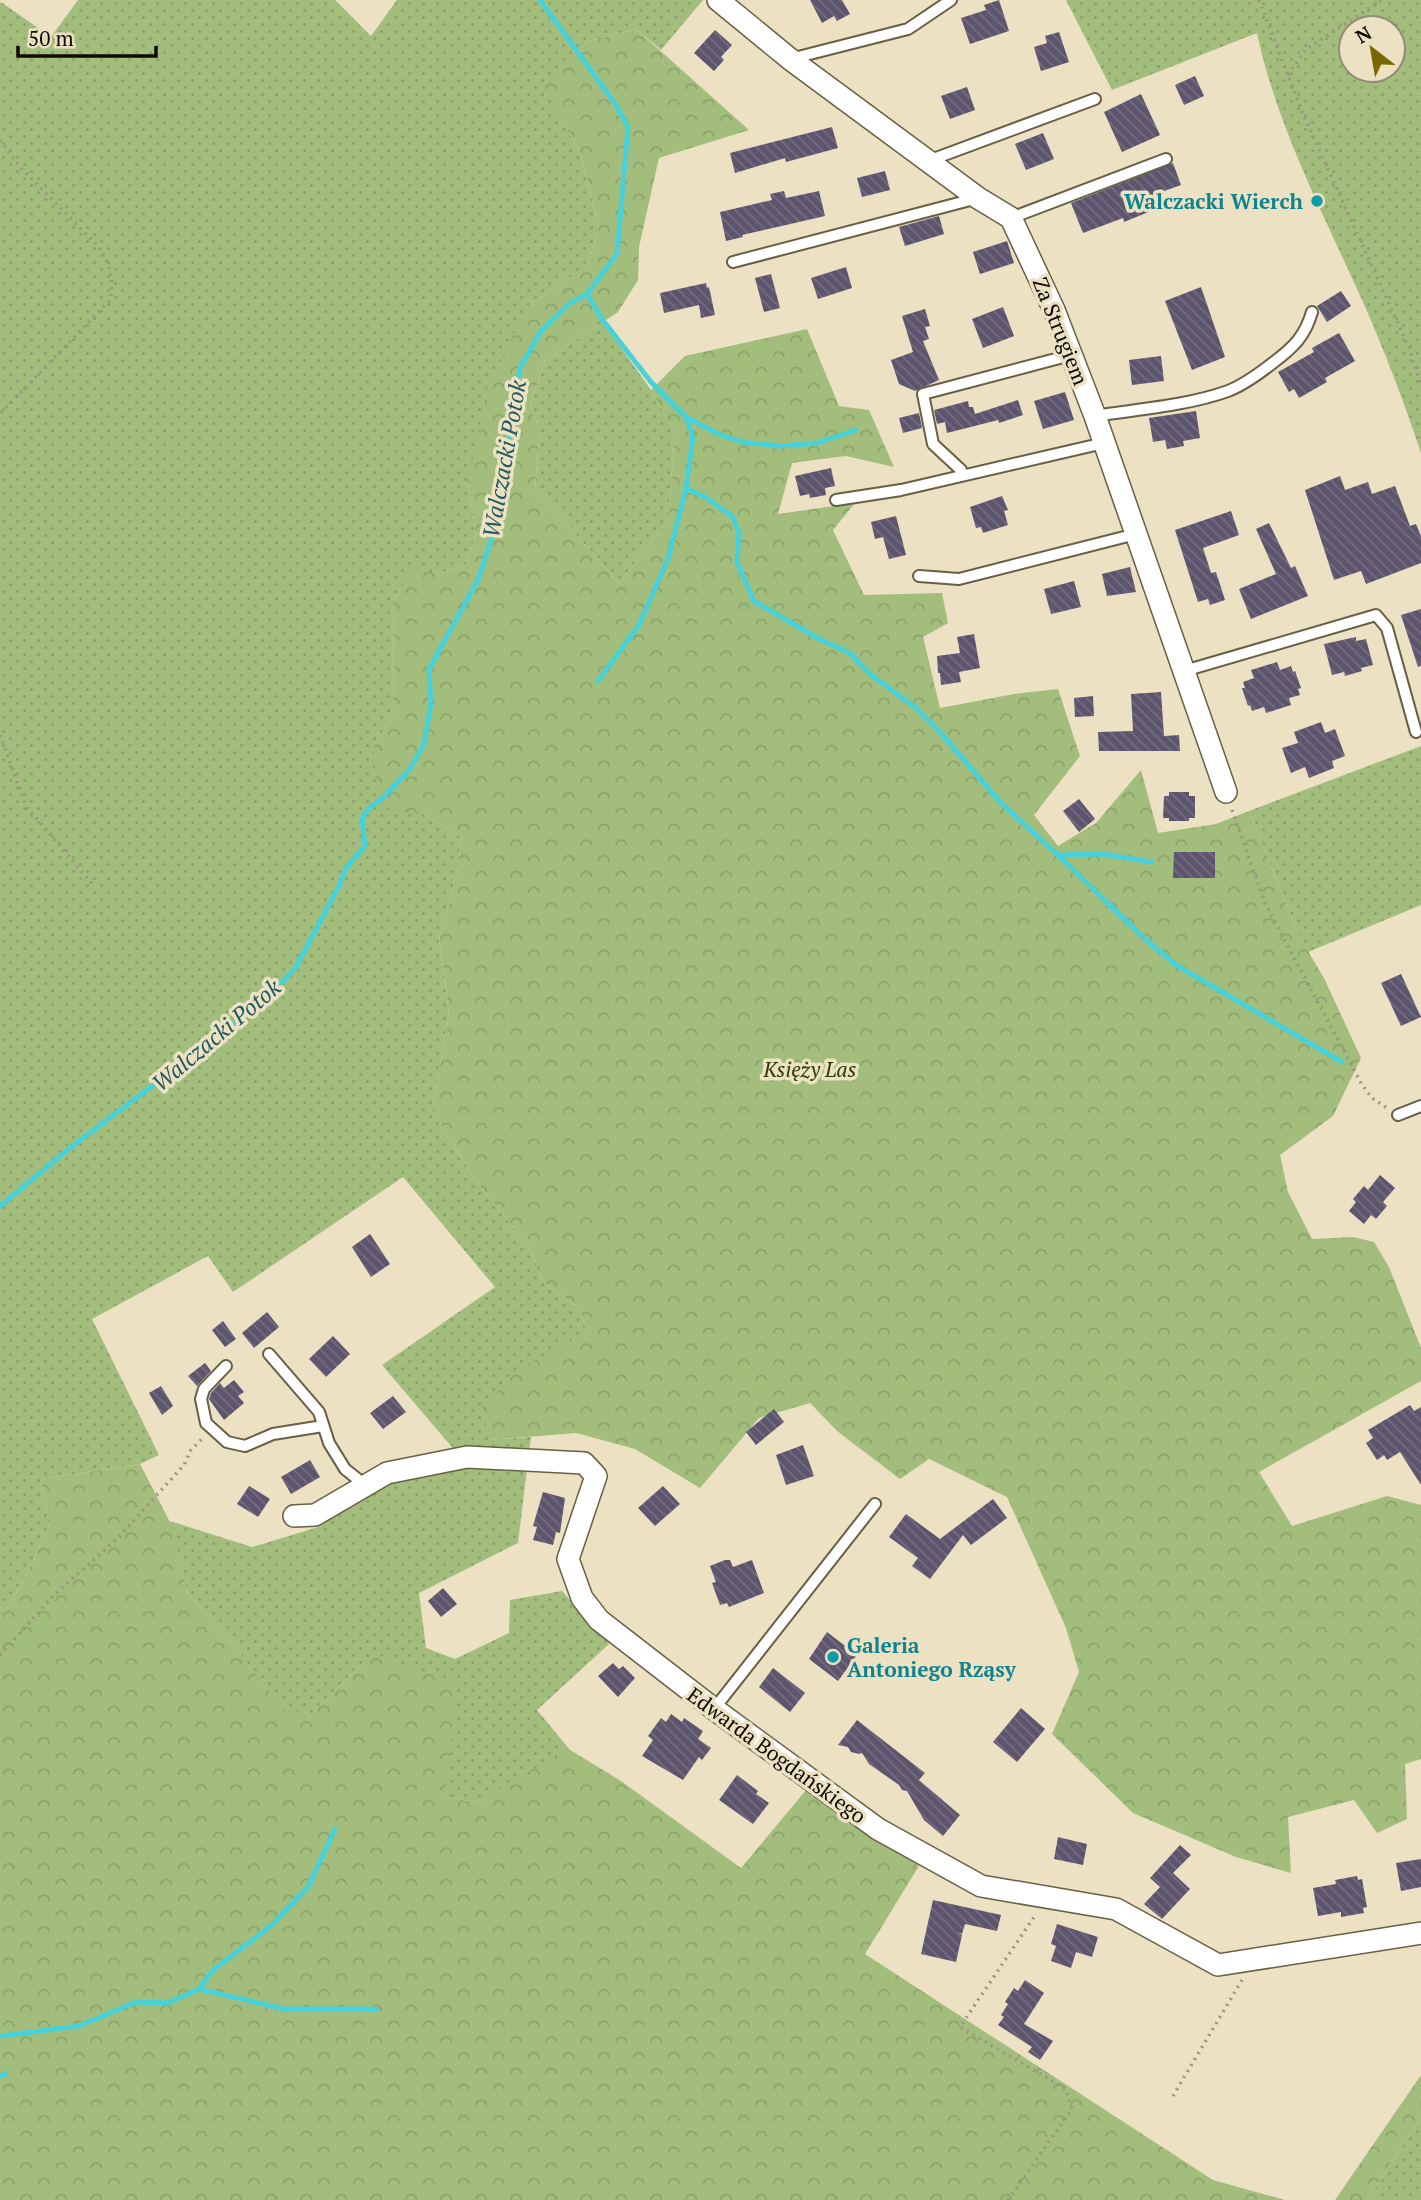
<svg xmlns="http://www.w3.org/2000/svg" width="1421" height="2200" font-family="'PT Serif',serif">
<style>
.grass{fill:url(#grass-dots);fill-rule:evenodd}
.forest{fill:url(#forest-crowns)}
.lines{fill:none;stroke-linecap:round;stroke-linejoin:round}
.stream{stroke:#49d1da;stroke-width:5}
.building{fill:url(#building-back-hatch)}
.service-casing{stroke:#685f44;stroke-width:14}
.minor-casing{stroke:#685f44;stroke-width:24}
.path{stroke:#9c947e;stroke-width:3.5;stroke-dasharray:2 5;stroke-linecap:butt}
.service{stroke:#fff;stroke-width:10}
.minor{stroke:#fff;stroke-width:21}
.culture-dot{fill:#0f9aa8;stroke:#ece1c3;stroke-width:2.5}
.labels{text-anchor:middle;dominant-baseline:central;stroke-width:7;stroke-linejoin:round;paint-order:stroke}
.culture-label{font-size:21px;font-weight:bold;fill:#0d838f;stroke:#ece1c3;text-anchor:end}
.street-label{font-size:21px;fill:#0f0b03;stroke:#ece1c3}
.park-label{font-size:21px;font-style:italic;fill:#2c3f00;stroke:#ece1c3}
.water-label{font-size:23px;font-style:italic;fill:#225a5d;stroke:#ece1c3}
</style>
<defs>
<pattern id="grass-dots" width="8" height="8" patternUnits="userSpaceOnUse" patternTransform="scale(1.75)"><rect width="8" height="8" fill="#a3be7c"/><path d="M2 2h.1M6 6h.1" fill="none" stroke="#8ba26a" stroke-width="1.8" stroke-linecap="round"/></pattern>
<pattern id="forest-crowns" width="20" height="18" patternUnits="userSpaceOnUse" patternTransform="scale(1.75)"><rect width="20" height="18" fill="#a3be7c"/><path d="M2 6a3 3 0 1 1 6 0M12 15a3 3 0 1 1 6 0" fill="none" stroke="#8ba26a"/></pattern>
<pattern id="building-back-hatch" width="6" height="6" patternUnits="userSpaceOnUse" patternTransform="scale(1.75)"><rect width="6" height="6" fill="#5d556e"/><path d="M-1 5l2 2M0 0l6 6M5-1l2 2" fill="none" stroke="#746d7f"/></pattern>
</defs>
<rect width="100%" height="100%" fill="#ece1c3"/>
<g class="grass">
<path d="M 78,0 L 335,0 L 371,36 L 397,0 L 703,0 L 661,50 L 636,29 L 589,41 L 543,84 L 580,153 L 599,226 L 588,265 L 527,307 L 468,483 L 476,534 L 466,565 L 439,574 L 414,569 L 393,600 L 394,716 L 374,744 L 423,814 L 461,837 L 458,869 L 439,939 L 449,1014 L 432,1111 L 473,1177 L 530,1248 L 542,1281 L 580,1309 L 587,1333 L 490,1440 L 531,1437 L 518,1543 L 419,1593 L 426,1648 L 455,1659 L 509,1633 L 510,1600 L 562,1591 L 609,1644 L 537,1710 L 570,1750 L 479,1802 L 444,1798 L 364,1662 L 312,1713 L 283,1711 L 240,1654 L 187,1592 L 170,1521 L 252,1547 L 315,1528 L 387,1483 L 469,1467 L 382,1365 L 495,1287 L 403,1177 L 233,1292 L 208,1256 L 92,1319 L 159,1455 L 140,1464 L 41,1479 L 49,1526 L 28,1572 L 0,1620 L 0,4 L 1,2 L 51,37 Z"/>
<path d="M 1066,0 L 1421,0 L 1421,453 C 1404,402 1384,349 1362,300 C 1323,213 1277,127 1257,33 L 1112,90 ZM 1351,28 L 1393,28 L 1393,70 L 1351,70 Z"/>
<path d="M 603,322 L 651,390 L 675,433 L 668,520 L 619,584 L 535,488 L 540,431 L 530,405 L 545,361 Z"/>
<path d="M 1421,746 L 1421,905 L 1308,952 L 1299,936 L 1249,811 Z"/>
<path d="M 1421,2118 L 1421,2200 L 1367,2200 Z"/>
</g>
<g class="forest">
<path d="M 636,29 L 749,130 L 659,158 L 639,247 L 638,280 L 618,312 L 545,361 L 530,405 L 540,431 L 535,488 L 619,584 L 668,520 L 675,433 L 651,390 L 685,356 L 807,329 L 839,406 L 869,410 L 894,467 L 846,456 L 792,463 L 778,514 L 855,503 L 833,530 L 864,595 L 942,593 L 948,623 L 923,637 L 940,708 L 1014,694 L 1058,689 L 1080,756 L 1034,815 L 1058,846 L 1096,823 L 1141,770 L 1158,833 L 1216,824 L 1249,811 L 1299,936 L 1324,978 L 1361,1058 L 1333,1116 L 1280,1155 L 1288,1192 L 1312,1239 L 1353,1237 L 1374,1242 L 1389,1267 L 1421,1348 L 1421,1381 L 1259,1472 L 1292,1526 L 1387,1496 L 1421,1505 L 1421,1759 L 1405,1764 L 1407,1819 L 1377,1833 L 1354,1800 L 1288,1817 L 1291,1873 L 1236,1857 L 1133,1813 L 1052,1734 L 1079,1672 L 1066,1628 L 1007,1497 L 929,1459 L 900,1479 L 837,1431 L 810,1403 L 759,1418 L 700,1488 L 635,1449 L 576,1433 L 490,1440 L 482,1408 L 520,1368 L 587,1333 L 580,1309 L 542,1281 L 530,1248 L 473,1177 L 432,1111 L 449,1014 L 439,939 L 458,869 L 461,837 L 423,814 L 391,812 L 375,776 L 374,744 L 394,716 L 393,600 L 414,568 L 439,574 L 466,565 L 476,534 L 468,483 L 487,389 L 527,307 L 588,265 L 599,226 L 580,153 L 542,84 L 589,41 Z"/>
<path d="M 140,1464 L 172,1526 L 187,1592 L 240,1654 L 283,1710 L 312,1713 L 364,1662 L 381,1656 L 458,1684 L 445,1798 L 479,1802 L 567,1748 L 621,1781 L 741,1868 L 807,1789 L 919,1866 L 865,1954 L 1213,2180 L 1285,2200 L 0,2200 L 0,1620 L 28,1572 L 49,1526 L 41,1479 Z"/>
<path d="M 1421,2075 L 1421,2118 L 1367,2200 L 1335,2200 Z"/>
</g>
<g class="lines">
<g class="stream">
<path d="M 587,294 L 602,319 L 651,382 L 686,417 L 693,437 L 686,488 L 705,497 L 732,516 L 739,532 L 737,562 L 754,601 L 821,640 L 850,653 L 870,674 L 916,708 L 940,732 L 1001,803 L 1058,855 L 1145,939 L 1176,965 L 1342,1062"/>
<path d="M 686,417 L 721,435 L 742,442 L 781,446 L 817,443 L 856,430"/>
<path d="M 598,681 L 639,625 L 668,559 L 686,488"/>
<path d="M 1058,855 L 1103,854 L 1152,862"/>
<path d="M 0,1206 L 71,1147 L 265,1001 L 296,967 L 339,886 L 346,868 L 365,846 L 362,819 L 368,809 L 384,797 L 410,769 L 424,744 L 431,704 L 429,669 L 477,582 L 495,529 L 508,456 L 513,403 L 520,368 L 541,331 L 570,303 L 587,294 L 617,254 L 628,127 L 616,105 L 540,0"/>
<path d="M 199,1989 L 212,1971 L 272,1925 L 308,1887 L 335,1829"/>
<path d="M 0,2036 L 79,2026 L 136,2002 L 168,2003 L 199,1989 L 285,2009 L 377,2009"/>
<path d="M 0,2076 L 6,2074"/>
</g>
</g>
<g class="building">
<path d="M 810,0 L 842,0 L 850,14 L 837,21 L 834,16 L 822,23 Z"/>
<path d="M 999,0 L 1009,31 L 970,44 L 961,18 L 986,10 L 984,5 Z"/>
<path d="M 715,30 L 732,45 L 721,57 L 724,60 L 714,71 L 694,53 Z"/>
<path d="M 1059,32 L 1069,62 L 1041,71 L 1034,47 L 1047,43 L 1045,36 Z"/>
<path d="M 1195,76 L 1204,96 L 1184,105 L 1175,85 Z"/>
<path d="M 967,87 L 975,110 L 950,119 L 941,96 Z"/>
<path d="M 1141,94 L 1160,135 L 1122,152 L 1104,112 Z"/>
<path d="M 832,127 L 838,148 L 786,162 L 785,158 L 735,173 L 730,153 Z"/>
<path d="M 1043,133 L 1054,159 L 1026,170 L 1015,144 Z"/>
<path d="M 1173,163 L 1181,185 L 1145,198 L 1151,211 L 1124,222 L 1123,218 L 1083,233 L 1071,203 Z"/>
<path d="M 885,171 L 890,190 L 862,197 L 857,178 Z"/>
<path d="M 784,191 L 786,198 L 819,191 L 825,216 L 742,235 L 743,237 L 726,241 L 720,212 L 772,200 L 770,194 Z"/>
<path d="M 939,216 L 944,234 L 905,246 L 899,227 Z"/>
<path d="M 1007,241 L 1014,263 L 980,274 L 973,252 Z"/>
<path d="M 846,267 L 852,288 L 818,299 L 811,278 Z"/>
<path d="M 771,274 L 780,308 L 764,312 L 755,278 Z"/>
<path d="M 706,283 L 707,288 L 709,287 L 715,315 L 701,318 L 699,305 L 664,313 L 660,293 Z"/>
<path d="M 1201,287 L 1225,357 L 1192,370 L 1165,301 Z"/>
<path d="M 1341,291 L 1351,306 L 1327,322 L 1317,306 Z"/>
<path d="M 1003,307 L 1014,336 L 983,348 L 972,319 Z"/>
<path d="M 925,309 L 930,326 L 925,327 L 929,339 L 923,341 L 939,380 L 915,391 L 899,384 L 891,360 L 913,352 L 902,316 Z"/>
<path d="M 1339,333 L 1355,361 L 1325,378 L 1327,382 L 1299,398 L 1294,389 L 1289,392 L 1278,372 L 1314,352 L 1312,348 Z"/>
<path d="M 1161,356 L 1164,381 L 1132,385 L 1129,360 Z"/>
<path d="M 1065,392 L 1074,420 L 1043,429 L 1034,401 Z"/>
<path d="M 1018,400 L 1023,415 L 999,423 L 998,420 L 947,433 L 945,422 L 937,424 L 934,410 L 968,401 L 969,407 L 973,407 L 975,414 Z"/>
<path d="M 1196,411 L 1200,438 L 1183,441 L 1184,446 L 1167,449 L 1165,440 L 1153,442 L 1149,418 Z"/>
<path d="M 919,413 L 922,428 L 903,433 L 899,418 Z"/>
<path d="M 831,468 L 835,486 L 825,488 L 826,495 L 810,498 L 809,494 L 800,496 L 795,476 Z"/>
<path d="M 1340,476 L 1345,490 L 1368,482 L 1372,494 L 1395,486 L 1410,526 L 1416,524 L 1421,536 L 1421,563 L 1366,584 L 1361,571 L 1334,580 L 1305,490 Z"/>
<path d="M 1002,496 L 1008,510 L 1004,511 L 1008,525 L 983,533 L 981,527 L 976,528 L 970,507 Z"/>
<path d="M 1231,511 L 1239,535 L 1203,548 L 1211,573 L 1216,572 L 1225,600 L 1210,605 L 1208,599 L 1198,602 L 1175,530 Z"/>
<path d="M 896,516 L 906,555 L 889,559 L 883,537 L 875,539 L 871,522 Z"/>
<path d="M 1269,523 L 1291,568 L 1295,566 L 1308,596 L 1251,619 L 1239,589 L 1276,574 L 1256,529 Z"/>
<path d="M 1130,567 L 1136,592 L 1107,596 L 1102,574 Z"/>
<path d="M 1074,581 L 1081,607 L 1051,614 L 1044,589 Z"/>
<path d="M 1421,609 L 1421,666 L 1418,667 L 1401,615 Z"/>
<path d="M 974,634 L 980,668 L 959,672 L 961,682 L 941,685 L 940,673 L 938,673 L 937,656 L 960,653 L 957,637 Z"/>
<path d="M 1356,637 L 1356,641 L 1366,639 L 1373,665 L 1361,668 L 1362,671 L 1345,676 L 1344,672 L 1332,675 L 1324,644 Z"/>
<path d="M 1277,662 L 1280,670 L 1291,666 L 1293,672 L 1295,671 L 1301,688 L 1298,689 L 1300,695 L 1289,698 L 1291,705 L 1266,713 L 1264,707 L 1252,711 L 1250,705 L 1248,706 L 1242,688 L 1245,688 L 1243,682 L 1254,678 L 1251,670 Z"/>
<path d="M 1161,692 L 1164,736 L 1179,735 L 1180,751 L 1099,751 L 1098,732 L 1133,731 L 1131,694 Z"/>
<path d="M 1093,696 L 1094,716 L 1075,717 L 1074,698 Z"/>
<path d="M 1321,722 L 1325,733 L 1335,729 L 1345,756 L 1332,761 L 1334,768 L 1309,778 L 1305,767 L 1291,773 L 1282,748 L 1298,743 L 1294,732 Z"/>
<path d="M 1169,792 L 1189,792 L 1189,796 L 1195,796 L 1195,818 L 1189,818 L 1189,821 L 1169,821 L 1169,818 L 1163,818 L 1164,796 L 1169,796 Z"/>
<path d="M 1079,799 L 1095,819 L 1079,832 L 1063,811 Z"/>
<path d="M 1174,852 L 1215,852 L 1215,878 L 1173,878 Z"/>
<path d="M 1401,974 L 1421,1017 L 1401,1026 L 1381,983 Z"/>
<path d="M 1380,1175 L 1395,1188 L 1383,1202 L 1387,1206 L 1376,1219 L 1371,1215 L 1364,1224 L 1349,1211 L 1356,1202 L 1353,1199 L 1364,1186 L 1368,1190 Z"/>
<path d="M 370,1234 L 390,1264 L 371,1277 L 352,1247 Z"/>
<path d="M 267,1312 L 279,1327 L 254,1348 L 242,1333 Z"/>
<path d="M 223,1321 L 236,1339 L 225,1347 L 212,1330 Z"/>
<path d="M 333,1336 L 350,1354 L 326,1377 L 309,1359 Z"/>
<path d="M 205,1363 L 211,1371 L 197,1386 L 188,1376 Z"/>
<path d="M 234,1380 L 244,1392 L 238,1396 L 244,1403 L 224,1420 L 209,1399 L 211,1393 L 220,1383 L 224,1388 Z"/>
<path d="M 161,1386 L 173,1406 L 162,1415 L 149,1393 Z"/>
<path d="M 393,1396 L 406,1412 L 383,1429 L 370,1413 Z"/>
<path d="M 1410,1405 L 1414,1411 L 1421,1407 L 1421,1485 L 1400,1452 L 1387,1460 L 1384,1455 L 1377,1460 L 1366,1443 L 1373,1438 L 1368,1430 Z"/>
<path d="M 774,1409 L 784,1422 L 756,1445 L 746,1432 Z"/>
<path d="M 803,1445 L 814,1476 L 786,1485 L 776,1455 Z"/>
<path d="M 310,1460 L 320,1477 L 291,1494 L 281,1477 Z"/>
<path d="M 249,1486 L 270,1499 L 258,1517 L 237,1504 Z"/>
<path d="M 663,1486 L 680,1504 L 655,1526 L 638,1508 Z"/>
<path d="M 543,1492 L 565,1498 L 560,1533 L 556,1532 L 553,1545 L 533,1540 L 537,1527 L 533,1526 Z"/>
<path d="M 993,1499 L 1007,1518 L 971,1545 L 963,1535 L 930,1579 L 912,1566 L 918,1558 L 889,1537 L 906,1514 L 940,1539 Z"/>
<path d="M 725,1560 L 730,1560 L 733,1567 L 752,1560 L 764,1593 L 729,1607 L 727,1603 L 720,1605 L 712,1583 L 716,1582 L 710,1566 Z"/>
<path d="M 443,1588 L 457,1604 L 441,1617 L 428,1601 Z"/>
<path d="M 827,1632 L 857,1655 L 838,1681 L 809,1659 Z"/>
<path d="M 613,1663 L 619,1669 L 623,1666 L 635,1678 L 618,1697 L 598,1676 Z"/>
<path d="M 773,1668 L 805,1693 L 790,1712 L 759,1687 Z"/>
<path d="M 1021,1708 L 1045,1729 L 1017,1762 L 993,1742 Z"/>
<path d="M 671,1714 L 682,1722 L 684,1718 L 703,1731 L 698,1739 L 711,1748 L 702,1760 L 699,1757 L 683,1780 L 642,1756 L 653,1740 L 648,1736 L 661,1718 L 666,1722 Z"/>
<path d="M 857,1720 L 925,1773 L 919,1780 L 960,1815 L 943,1836 L 924,1820 L 907,1791 L 902,1790 L 899,1785 L 869,1764 L 862,1753 L 859,1754 L 851,1752 L 848,1747 L 838,1745 Z"/>
<path d="M 737,1775 L 758,1791 L 756,1794 L 769,1803 L 753,1824 L 719,1800 Z"/>
<path d="M 1058,1837 L 1087,1844 L 1083,1865 L 1054,1859 Z"/>
<path d="M 1180,1845 L 1191,1855 L 1173,1873 L 1190,1889 L 1162,1919 L 1144,1904 L 1160,1887 L 1150,1878 Z"/>
<path d="M 1421,1859 L 1421,1887 L 1401,1891 L 1396,1863 Z"/>
<path d="M 1357,1876 L 1358,1880 L 1362,1879 L 1367,1907 L 1363,1908 L 1364,1913 L 1341,1917 L 1341,1912 L 1318,1916 L 1313,1888 L 1336,1884 L 1335,1880 Z"/>
<path d="M 933,1900 L 1001,1915 L 997,1931 L 965,1924 L 962,1934 L 957,1932 L 962,1935 L 956,1962 L 921,1954 Z"/>
<path d="M 1057,1924 L 1098,1937 L 1092,1957 L 1076,1952 L 1071,1968 L 1051,1961 L 1056,1946 L 1051,1944 Z"/>
<path d="M 1025,1980 L 1044,1993 L 1024,2024 L 1053,2041 L 1040,2060 L 1028,2052 L 1032,2047 L 998,2025 L 1004,2017 L 1001,2015 L 1008,2004 L 1005,2002 L 1014,1988 L 1018,1991 Z"/>
</g>
<g class="lines">
<defs>
<g id="service">
<path d="M 790,59 L 908,29 L 951,0"/>
<path d="M 928,161 L 1095,99"/>
<path d="M 1011,218 L 1166,159"/>
<path d="M 733,262 L 978,198"/>
<path d="M 1095,416 C 1138,409 1186,406 1228,391 C 1244,385 1260,373 1274,362 C 1294,347 1305,336 1312,312"/>
<path d="M 961,470 L 933,444 L 923,394 L 1071,355"/>
<path d="M 836,500 L 901,490 L 1104,443"/>
<path d="M 919,576 L 959,579 L 1136,534"/>
<path d="M 1184,671 L 1376,615 L 1387,628 L 1416,732"/>
<path d="M 1398,1115 L 1421,1106"/>
<path d="M 269,1354 L 319,1412 L 329,1443 L 345,1469 L 365,1485"/>
<path d="M 226,1366 L 204,1389 L 201,1399 L 206,1423 L 227,1442 L 245,1446 L 273,1434 L 323,1426"/>
<path d="M 714,1709 L 875,1504"/>
</g>
<g id="minor">
<path d="M 718,0 L 790,59 L 978,198 L 1011,218 L 1054,310 L 1095,416 L 1226,792"/>
<path d="M 294,1516 L 315,1515 L 387,1473 L 467,1457 L 584,1463 L 596,1476 L 568,1559 L 582,1598 L 599,1620 L 714,1709 L 878,1829 L 981,1886 L 1116,1909 L 1218,1965 L 1421,1933"/>
</g>
</defs>
<use href="#service" class="service-casing"/>
<use href="#minor" class="minor-casing"/>
<g class="path">
<path d="M 1259,0 L 1303,114 L 1410,350 L 1421,385"/>
<path d="M 1288,75 L 1305,50 L 1382,0"/>
<path d="M 0,140 L 21,168 L 99,247 C 111,265 113,278 111,299 L 0,414"/>
<path d="M 0,735 L 26,806 L 94,886"/>
<path d="M 1232,810 L 1265,903 L 1361,1083 L 1372,1098 L 1387,1108"/>
<path d="M 0,1655 L 54,1595 L 117,1539 L 184,1465 L 191,1450 L 203,1438"/>
<path d="M 1173,2096 L 1242,1980"/>
<path d="M 1008,2200 L 1072,2109 L 1066,2089 L 960,2027 L 1036,1914"/>
</g>
<use href="#service" class="service"/>
<use href="#minor" class="minor"/>
</g>
<g class="culture-dot">
<circle cx="1317" cy="201" r="7"/>
<circle cx="833" cy="1657" r="7"/>
</g>
<g class="labels">
<g class="culture-label">
<text x="1303" y="201">Walczacki Wierch</text>
<text x="847" y="1645" text-anchor="start">Galeria<tspan x="847" dy="24">Antoniego Rząsy</tspan></text>
</g>
<g class="street-label">
<text transform="translate(1061 331) rotate(68)">Za Strugiem</text>
<text transform="translate(777 1755) rotate(36)">Edwarda Bogdańskiego</text>
</g>
<g class="park-label">
<text x="810" y="1069">Księży Las</text>
</g>
<g class="water-label">
<text transform="translate(504 459) rotate(-80)">Walczacki Potok</text>
<text transform="translate(216 1035) rotate(-40)">Walczacki Potok</text>
</g>
</g>
<g transform="translate(1372 49) rotate(329)"><circle r="33" fill="#ece1c3" stroke="#948b76" stroke-width="2"/>
<path d="M0-5L12 26L0 18L-12 26Z" fill="#796900"/>
<text y="-10" font-size="19" font-weight="bold" text-anchor="middle" fill="#0f0b03">N</text>
</g>
<path d="M18 46v10h138v-10" fill="none" stroke="#0f0b03" stroke-width="3.5"/>
<text x="28" y="46" font-size="21" fill="#0f0b03" stroke="#ece1c3" stroke-width="5" paint-order="stroke">50 m</text>
</svg>
